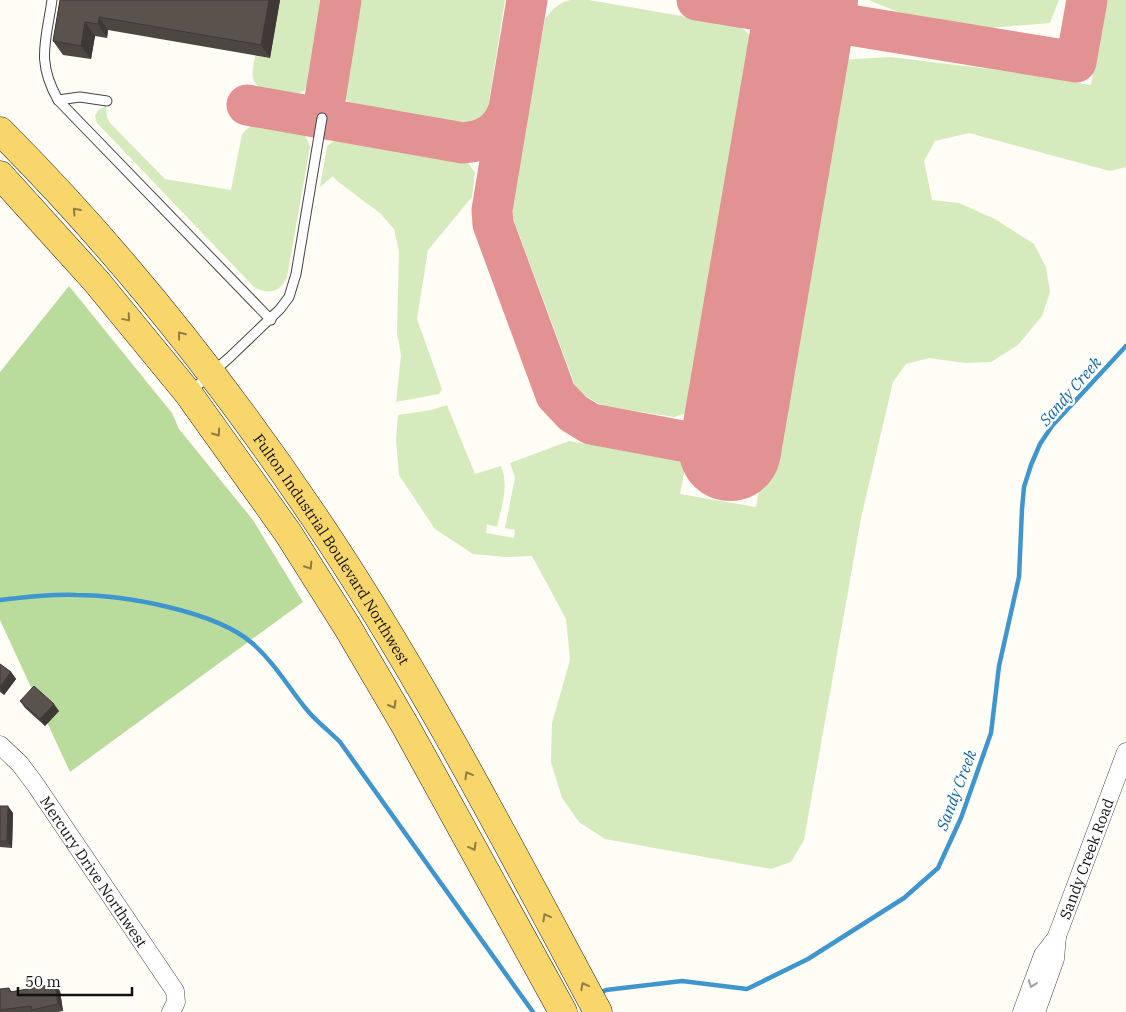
<svg xmlns="http://www.w3.org/2000/svg" width="1126" height="1012" font-family="'IBM Plex Serif',serif">
<style>
.green{fill:#d5ebbd}
.forest{fill:#b9dc9c}
.lines{fill:none;stroke-linecap:round;stroke-linejoin:round}
.stream{stroke:#3f96cf;stroke-width:4.5}
.taxiway{stroke:#e29292;stroke-width:41}
.runway{stroke:#e29292;stroke-width:102}
.service-casing{stroke:#444;stroke-width:11}
.minor-casing{stroke:#444;stroke-width:19}
.primary-casing{stroke:#222;stroke-width:29}
.service{stroke:#fff;stroke-width:9}
.minor{stroke:#fff;stroke-width:18}
.primary{stroke:#f9d66b;stroke-width:28}
.wall{fill:#4d4742}
.shaded-wall{fill:#3f3936}
.building{fill:#5a524d;stroke:#3f3936}
.oneway{stroke:#917d42}
.oneway2{stroke:#a0a0a0}
.labels{text-anchor:middle;dominant-baseline:central;stroke-width:5;stroke-linejoin:round;paint-order:stroke}
.street-label{font-size:15px;fill:#111;stroke:#fff}
.water-label{font-size:16px;font-style:italic;fill:#1768a6;stroke:#fff}
</style>
<rect width="100%" height="100%" fill="#fffdf5"/>
<g class="green">
<path d="M 280,0 L 324,0 L 310,81 C 308,86 306,91 300,93 C 290,97 261,93 255,83 C 250,75 254,64 255,56 L 270,58 Z"/>
<path d="M 359,0 L 505,0 L 487,114 L 480,122 L 467,126 L 354,107 L 346,99 L 344,89 Z"/>
<path d="M 570,0 L 589,0 L 739,26 L 754,38 L 761,50 L 701,401 L 687,413 L 674,417 L 603,406 L 582,394 L 575,385 L 513,218 L 513,201 L 545,19 C 552,10 558,3 570,0 Z"/>
<path d="M 868,0 L 1059,0 L 1050,23 L 989,28 L 901,13 Z"/>
<path d="M 1105,0 L 1126,0 L 1126,167 L 1110,171 L 969,133 L 935,141 L 924,161 L 932,200 L 959,203 L 995,219 L 1034,244 L 1046,267 L 1050,292 L 1042,316 L 1018,345 L 991,362 L 965,363 L 929,358 L 906,364 L 893,382 L 861,518 L 804,840 L 791,862 L 771,869 L 605,839 L 579,822 L 562,798 L 551,762 L 552,723 L 570,660 L 566,619 L 532,556 L 505,557 L 473,554 L 435,529 L 399,475 L 396,439 L 398,415 L 432,410 L 447,405 L 475,474 L 501,466 C 509,486 502,505 497,527 L 487,524 L 486,533 L 514,538 L 515,530 L 505,528 L 515,478 L 510,463 L 569,441 L 686,462 L 680,494 L 756,507 L 828,70 L 838,60 L 891,57 L 1005,71 L 1091,85 Z"/>
<path d="M 106,106 L 107,117 L 110,123 L 165,179 L 231,190 L 242,134 C 246,130 249,126 255,125 C 262,124 296,129 302,133 C 307,137 308,141 310,147 L 287,277 C 280,293 268,295 254,287 L 97,123 L 95,116 L 98,110 Z"/>
<path d="M 338,138 L 461,159 L 469,164 L 475,173 L 472,197 L 428,250 L 417,319 L 442,389 L 439,394 L 396,402 L 401,355 L 397,333 L 399,251 L 394,229 L 381,214 L 337,181 L 333,176 L 320,187 L 327,146 Z"/>
</g>
<path class="forest" d="M 69,286 L 172,413 L 179,429 L 253,520 L 303,602 L 70,772 L 0,620 L 0,372 Z"/>
<g class="lines">
<g class="stream">
<path d="M 0,600 C 25,597 50,594 76,595 C 124,595 215,611 252,643 C 275,663 288,687 307,710 C 317,722 329,731 340,742 L 533,1012"/>
<path d="M 598,994 L 606,990 L 682,981 L 747,989 L 808,959 L 904,898 L 938,868 L 961,818 L 991,733 L 999,666 L 1019,577 L 1022,509 L 1024,487 L 1031,465 L 1040,444 L 1052,426 L 1126,346"/>
</g>
<g class="taxiway">
<path d="M 527,0 L 492,210 L 493,224 L 556,395 L 573,413 L 591,424 L 730,450"/>
<path d="M 697,0 L 1076,62 L 1087,0"/>
<path d="M 777,12 L 767,12 C 792,22 793,33 797,57 C 807,38 820,28 841,24 L 833,20"/>
<path d="M 247,105 L 463,143 C 486,141 499,133 508,112"/>
<path d="M 322,118 L 341,0"/>
</g>
<path class="runway" d="M 730,450 L 807,0"/>
<defs>
<g id="service">
<path d="M 52,0 C 46,42 36,61 58,100 L 271,320"/>
<path d="M 58,100 L 80,97 L 107,101"/>
<path d="M 190,392 L 230,357 L 280,309 L 289,297 L 296,274 L 322,118"/>
</g>
<g id="minor">
<path id="s1" d="M 0,745 L 20,764 L 35,784 L 175,991 L 176,1002 L 171,1012"/>
<path d="M 1022,1012 L 1043,955 L 1057,937"/>
<path id="s2" d="M 1036,1012 L 1055,959 L 1057,936 L 1126,752"/>
</g>
<g id="primary">
<path id="s3" d="M 0,131 C 118,249 222,380 315,518 C 421,675 508,845 598,1012"/>
<path d="M 0,175 L 96,281 L 188,393 L 288,533 L 348,628 L 406,727 L 563,1012"/>
</g>
</defs>
<use href="#service" class="service-casing"/>
<use href="#minor" class="minor-casing"/>
<use href="#primary" class="primary-casing"/>
<use href="#service" class="service"/>
<use href="#minor" class="minor"/>
<use href="#primary" class="primary"/>
</g>
<g class="wall">
<path d="M 60,0 L 280,0 L 270,58 L 108,30 L 107,38 L 95,36 L 91,59 L 63,55 L 53,41 Z"/>
<path d="M 0,664 L 11,672 L 16,679 L 4,695 L 0,692 Z"/>
<path d="M 20,701 L 59,711 L 45,726 L 25,708 Z"/>
<path d="M 0,806 L 13,813 L 12,848 L 0,847 Z"/>
<path d="M 9,988 L 12,992 L 60,991 L 63,1011 L 58,1012 L 0,1012 L 0,989 Z"/>
</g>
<g class="shaded-wall">
<path d="M 269,0 L 280,0 L 270,58 L 261,45 Z"/>
<path d="M 99,17 L 108,30 L 107,38 L 98,24 Z"/>
<path d="M 85,22 L 95,36 L 91,59 L 81,46 Z"/>
<path d="M 11,672 L 16,679 L 4,695 L 0,687 Z"/>
<path d="M 54,704 L 59,711 L 45,726 L 40,719 Z"/>
<path d="M 8,806 L 13,813 L 12,848 L 7,841 Z"/>
<path d="M 55,984 L 60,991 L 63,1011 L 58,1004 Z"/>
</g>
<g class="building">
<path d="M 60,0 L 269,0 L 261,45 L 99,17 L 98,24 L 85,22 L 81,46 L 53,41 Z"/>
<path d="M 0,664 L 11,672 L 0,687 Z"/>
<path d="M 34,686 L 54,704 L 40,719 L 20,701 Z"/>
<path d="M 0,806 L 8,806 L 7,841 L 0,841 Z"/>
<path d="M 55,984 L 58,1004 L 32,1010 L 31,1006 L 0,1010 L 0,989 L 9,988 L 10,992 Z"/>
</g>
<defs><path id="oneway-chevron" d="M-2-3.5L2.5 0L-2 3.5" fill="none" stroke-width="1.6" stroke-linecap="round" stroke-linejoin="round" transform="scale(1.25)"/></defs>
<g class="oneway">
<use href="#oneway-chevron" transform="translate(76 211) rotate(-132)"/>
<use href="#oneway-chevron" transform="translate(127 318) rotate(50)"/>
<use href="#oneway-chevron" transform="translate(181 335) rotate(-129)"/>
<use href="#oneway-chevron" transform="translate(217 433) rotate(55)"/>
<use href="#oneway-chevron" transform="translate(309 566) rotate(58)"/>
<use href="#oneway-chevron" transform="translate(393 705) rotate(60)"/>
<use href="#oneway-chevron" transform="translate(468 775) rotate(-119)"/>
<use href="#oneway-chevron" transform="translate(473 847) rotate(61)"/>
<use href="#oneway-chevron" transform="translate(546 917) rotate(-119)"/>
<use href="#oneway-chevron" transform="translate(584 986) rotate(-118)"/>
</g>
<use class="oneway2" href="#oneway-chevron" transform="translate(1032 984) rotate(110)"/>
<g class="labels">
<g class="street-label">
<text stroke="none"><textPath href="#s3" startOffset="535">Fulton Industrial Boulevard Northwest</textPath></text>
<text stroke="none"><textPath href="#s2" startOffset="162">Sandy Creek Road</textPath></text>
<text stroke="none"><textPath href="#s1" startOffset="158">Mercury Drive Northwest</textPath></text>
</g>
<g class="water-label">
<text transform="translate(1070 391) rotate(-49)">Sandy Creek</text>
<text transform="translate(956 790) rotate(-69)">Sandy Creek</text>
</g>
</g>
<path d="M18 987v8h114v-8" fill="none" stroke="#111111" stroke-width="2.5"/>
<text x="25" y="987" font-size="15" fill="#111111" stroke="#ffffff" stroke-width="4" paint-order="stroke">50 m</text>
</svg>
